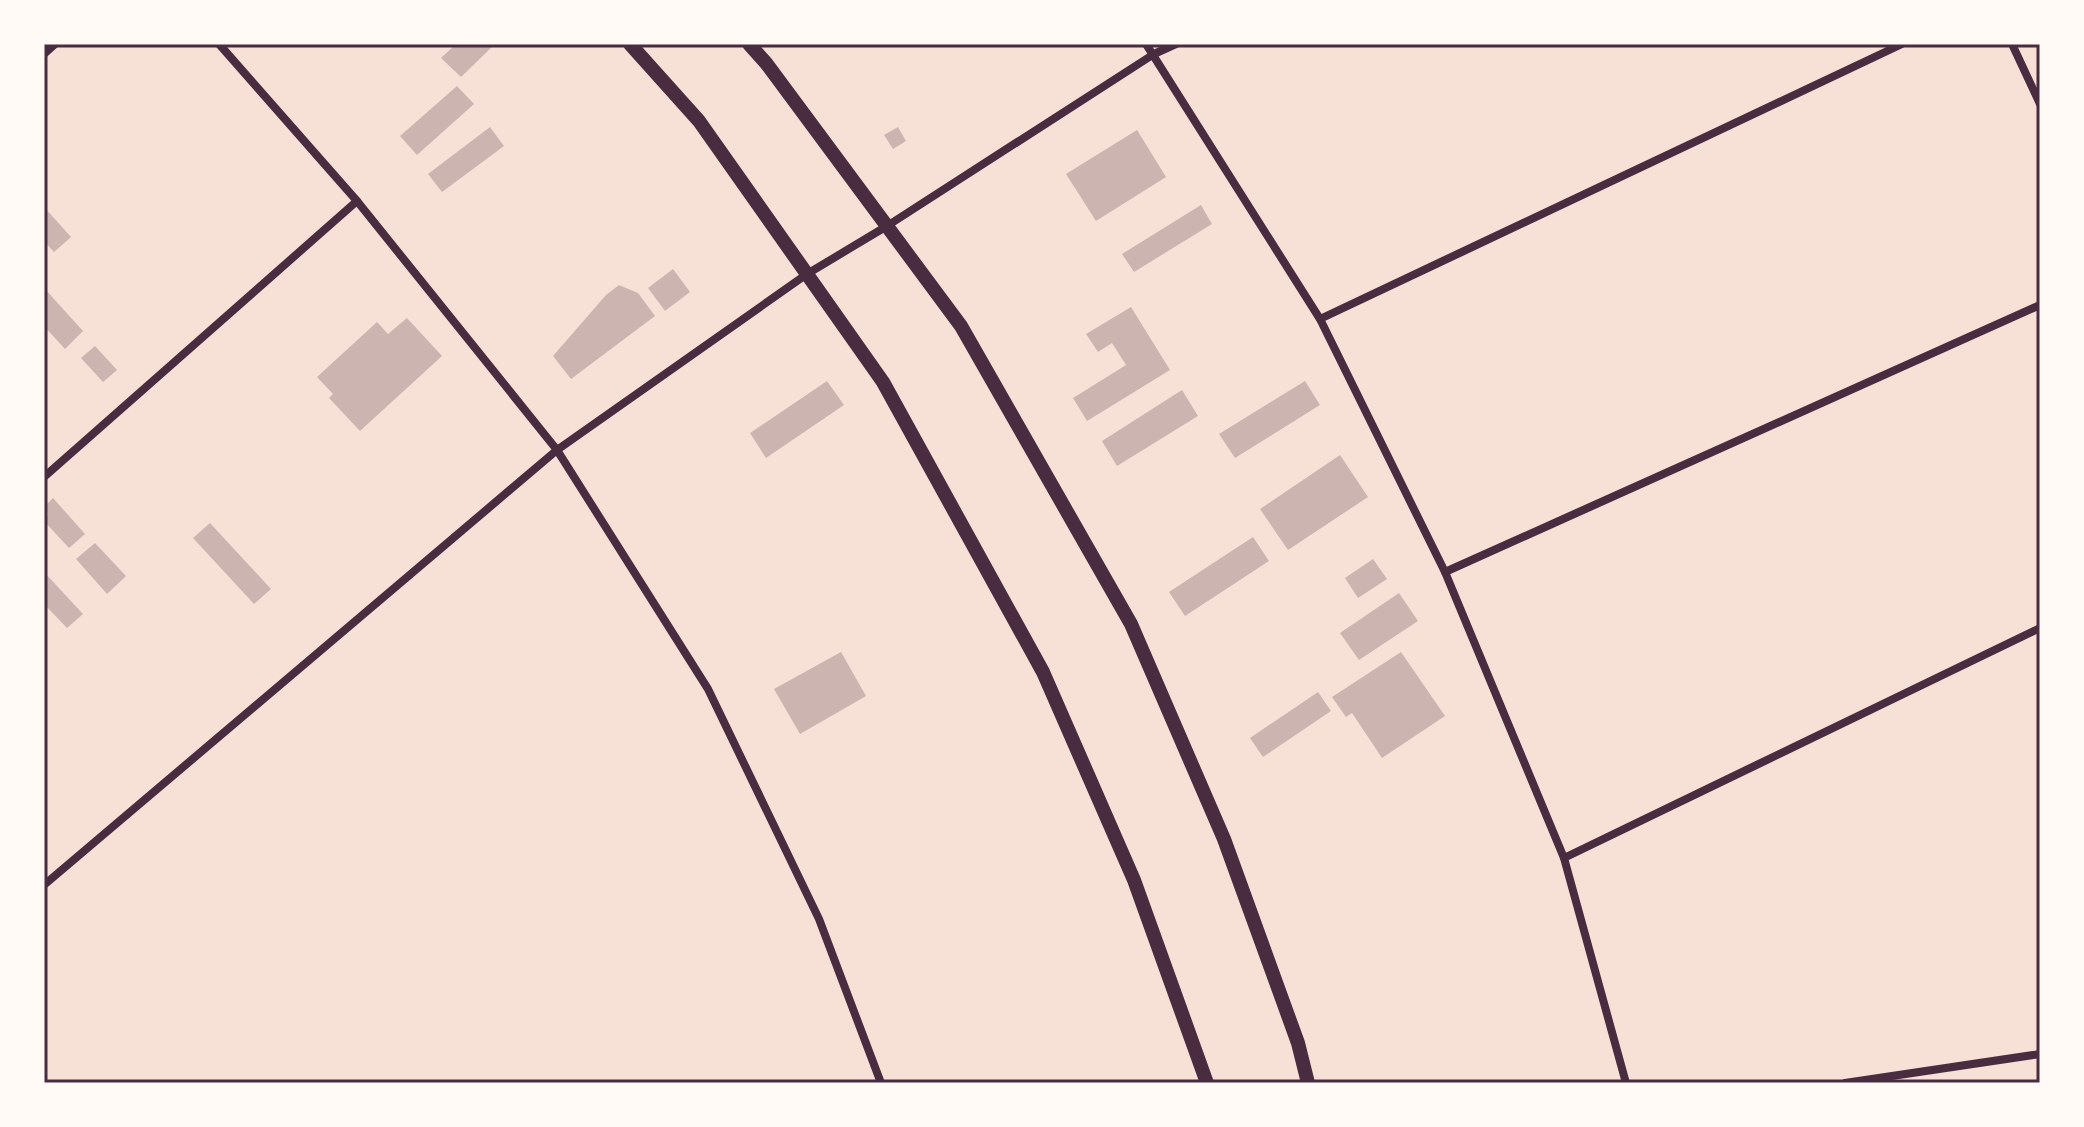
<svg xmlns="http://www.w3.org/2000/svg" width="2084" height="1127" font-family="Bitter,serif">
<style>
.building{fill:#ccb4b1}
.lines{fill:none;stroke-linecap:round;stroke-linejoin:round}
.minor{stroke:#4a2c40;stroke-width:8}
.tertiary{stroke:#4a2c40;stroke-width:14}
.neatline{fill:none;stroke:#4a2c40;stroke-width:3}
</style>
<rect width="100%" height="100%" fill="#f7e1d7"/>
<g class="building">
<path d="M 456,44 L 495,44 L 461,77 L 441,58 Z"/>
<path d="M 457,86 L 474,104 L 417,155 L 400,136 Z"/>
<path d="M 490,127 L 504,146 L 442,192 L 428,174 Z"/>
<path d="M 898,127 L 906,141 L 893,149 L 884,135 Z"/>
<path d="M 1137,130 L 1166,177 L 1096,221 L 1066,174 Z"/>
<path d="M 1201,205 L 1212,224 L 1134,272 L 1122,254 Z"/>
<path d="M 44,207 L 71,237 L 54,252 L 44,241 Z"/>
<path d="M 673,269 L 690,292 L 665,311 L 648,288 Z"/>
<path d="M 619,285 L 638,293 L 655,316 L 571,379 L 553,356 L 606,295 Z"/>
<path d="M 44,288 L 83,331 L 65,349 L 44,326 Z"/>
<path d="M 1131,307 L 1170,370 L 1087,421 L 1073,398 L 1126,365 L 1112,343 L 1098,352 L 1086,334 Z"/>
<path d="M 407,318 L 442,356 L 360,431 L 329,398 L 333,394 L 317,377 L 377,322 L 388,334 Z"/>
<path d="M 95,346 L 117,370 L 103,382 L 81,358 Z"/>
<path d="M 827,381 L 844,405 L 766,458 L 750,433 Z"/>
<path d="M 1305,381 L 1320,405 L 1235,458 L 1219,434 Z"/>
<path d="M 1182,390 L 1198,416 L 1117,466 L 1102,441 Z"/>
<path d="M 1340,455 L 1368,497 L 1288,550 L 1260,509 Z"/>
<path d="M 53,498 L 85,534 L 69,548 L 44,521 L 44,517 L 48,514 L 44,507 Z"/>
<path d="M 210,523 L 271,589 L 254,604 L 193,538 Z"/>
<path d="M 1253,537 L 1269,561 L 1185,616 L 1169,592 Z"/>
<path d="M 95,543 L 126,576 L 107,594 L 76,559 Z"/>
<path d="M 1373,559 L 1387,579 L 1358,598 L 1345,578 Z"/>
<path d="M 44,572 L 83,614 L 67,628 L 44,604 Z"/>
<path d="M 1399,593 L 1418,621 L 1359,660 L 1340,633 Z"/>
<path d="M 841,652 L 866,696 L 800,734 L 774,689 Z"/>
<path d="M 1401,652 L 1445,716 L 1382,758 L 1352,713 L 1346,717 L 1332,697 Z"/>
<path d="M 1318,692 L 1331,711 L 1263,757 L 1250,738 Z"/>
</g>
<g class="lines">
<g class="minor">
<path d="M 219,44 L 357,201 L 557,450 L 708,689 L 819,919 L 881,1083"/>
<path d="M 1146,44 L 1320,319 L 1445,572 L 1564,858 L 1626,1083"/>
<path d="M 2012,44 L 2040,104"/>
<path d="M 44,54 L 55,44"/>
<path d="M 1320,319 L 1902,44"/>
<path d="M 44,477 L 357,201"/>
<path d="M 1445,572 L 2040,305"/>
<path d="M 1564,858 L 2040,628"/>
<path d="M 44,885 L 557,450 L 807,274 L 887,226 L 1154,54 L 1176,44"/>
<path d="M 1845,1083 L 2040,1054"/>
</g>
<g class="tertiary">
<path d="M 630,44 L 699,121 L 883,382 L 1043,672 L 1134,880 L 1207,1083"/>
<path d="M 749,44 L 766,63 L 961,326 L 1131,624 L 1224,839 L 1298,1043 L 1308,1083"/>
</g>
</g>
<rect width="2084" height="1127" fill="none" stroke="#fffaf5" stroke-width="92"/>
<rect x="46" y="46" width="1992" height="1035" class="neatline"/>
</svg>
